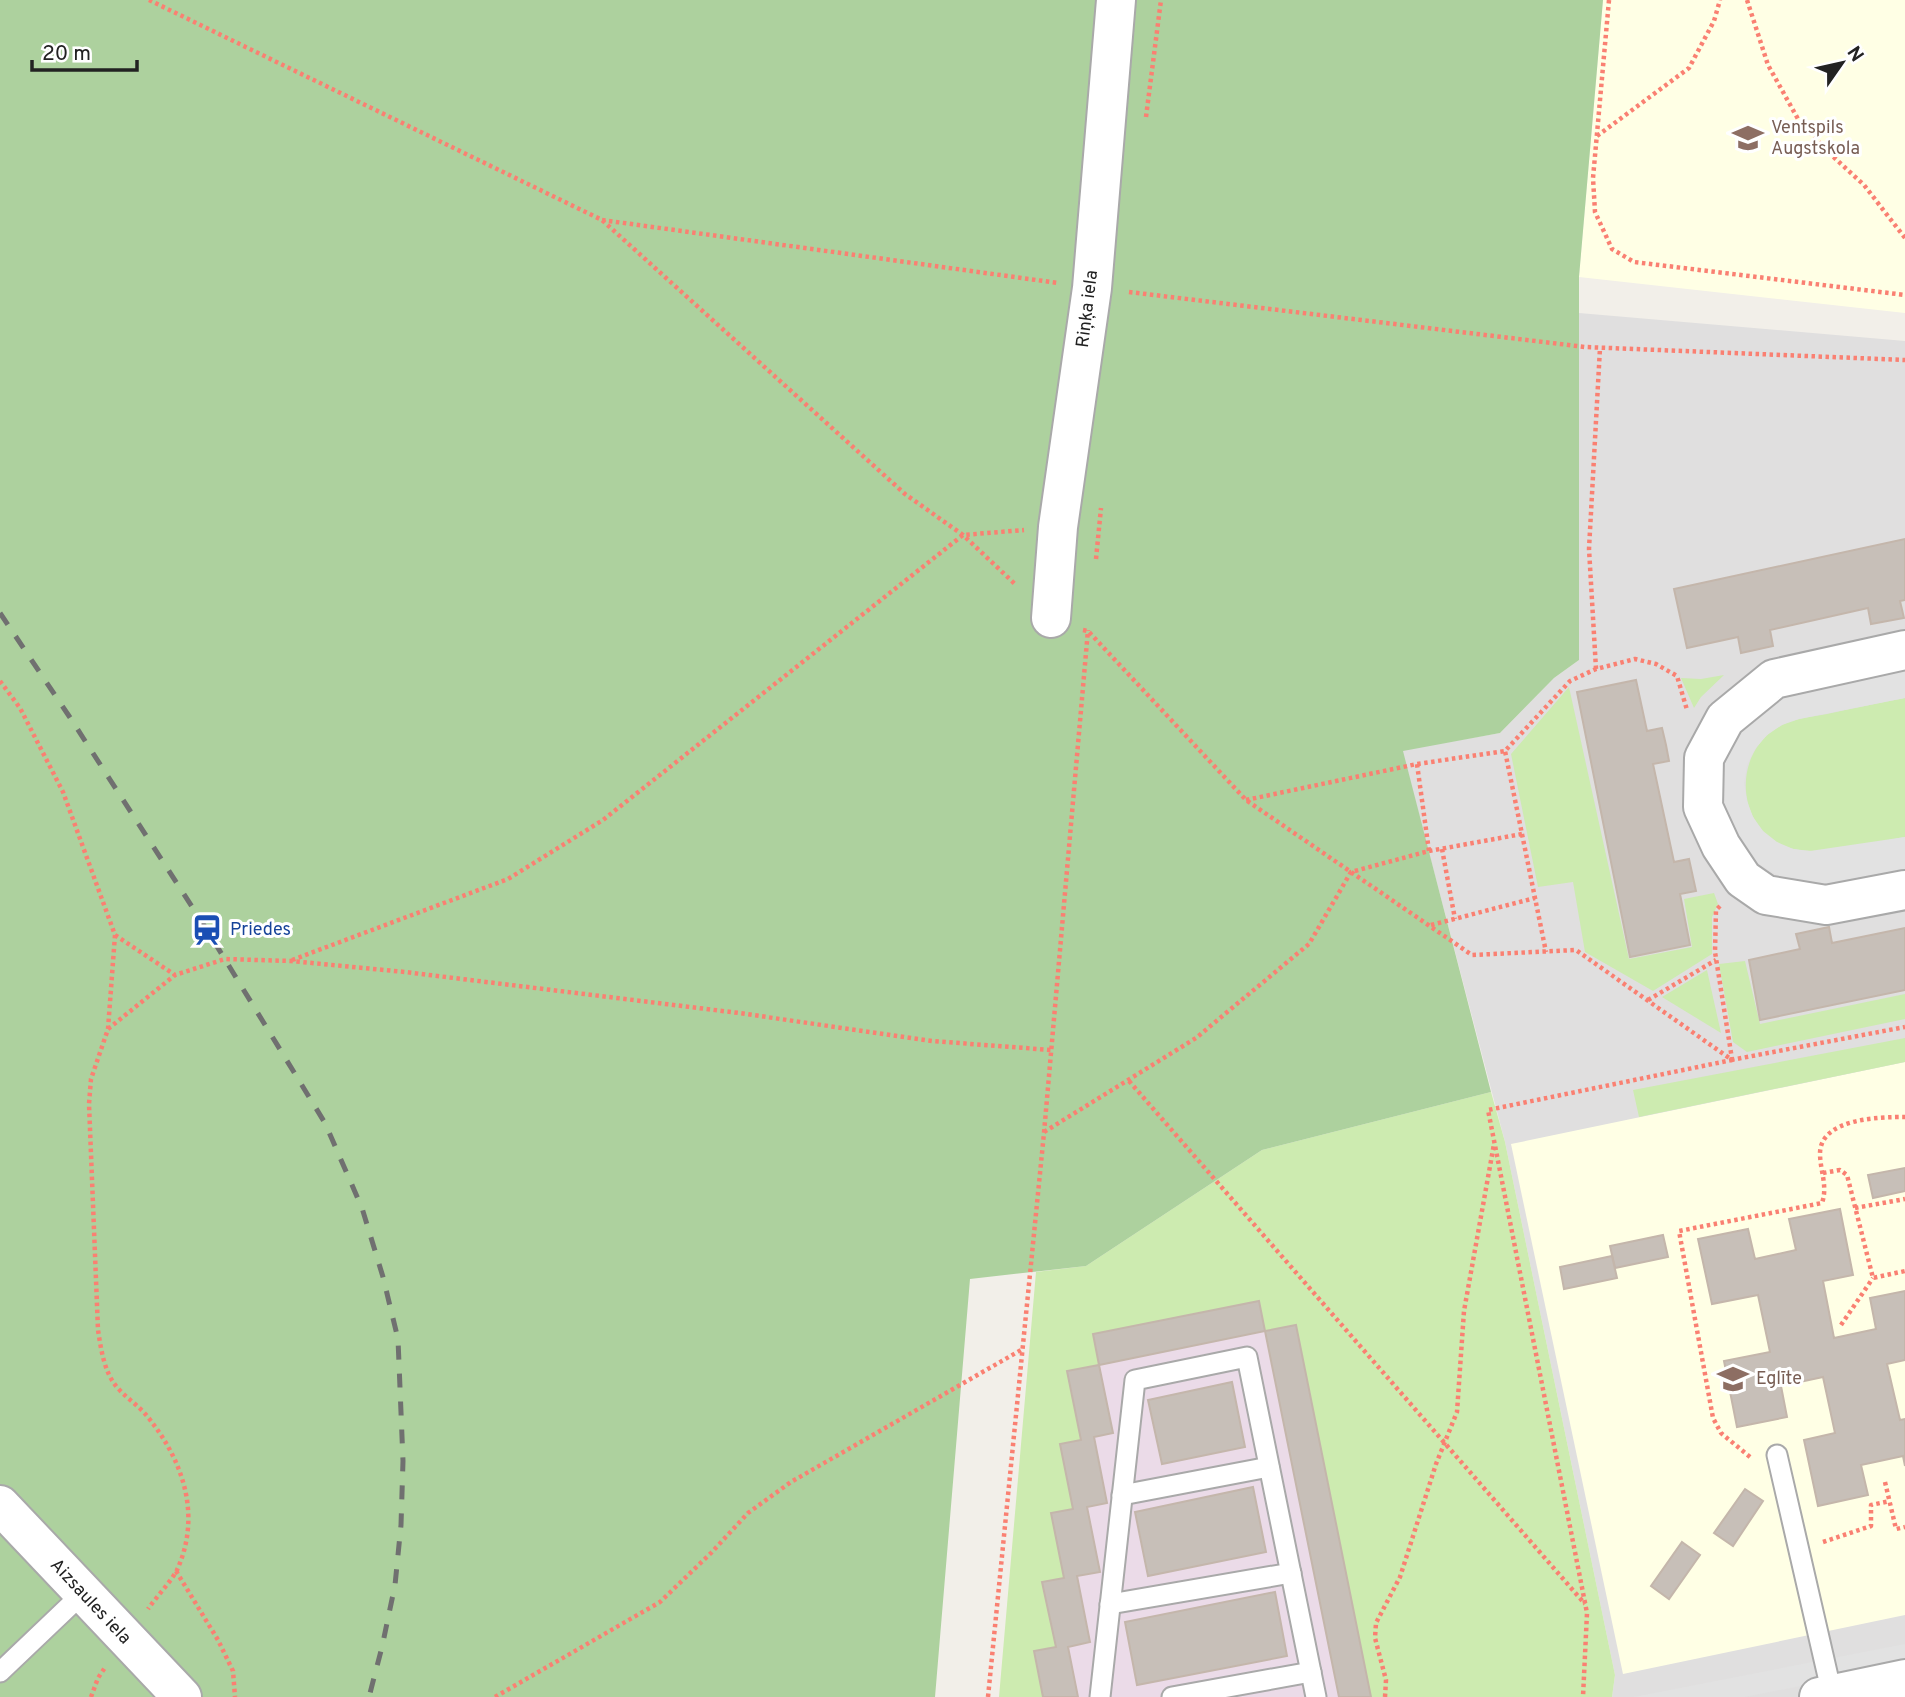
<svg xmlns="http://www.w3.org/2000/svg" width="1905" height="1697" font-family="Overpass,sans-serif">
<style>
.residential{fill:#e0dfdf}
.industrial{fill:#ebdbe8}
.education{fill:#ffffe5}
.grass{fill:#cdebb0}
.forest{fill:#add19e}
.parking{fill:#e2e2e2}
.building{fill:#c7bfb8;stroke:#c4b6ab;stroke-width:2}
.lines{fill:none;stroke-linecap:round;stroke-linejoin:round}
.lane-casing{stroke:#a9a9a9;stroke-width:23}
.street-casing{stroke:#a9a9a9;stroke-width:42}
.path{stroke:#fa8072;stroke-width:4.5;stroke-dasharray:3.5 3.5;stroke-linecap:butt}
.lane{stroke:#fff;stroke-width:19}
.street{stroke:#fff;stroke-width:38}
.rail{stroke:#707070;stroke-width:5;stroke-dasharray:14 14;stroke-linecap:butt}
.labels{text-anchor:middle;dominant-baseline:central;stroke-width:6;stroke-linejoin:round;paint-order:stroke}
.education-label{font-size:18px;fill:#785e54;stroke:#fff;text-anchor:start}
.street-label{font-size:18px;fill:#222;stroke:#fff}
.transit-label{font-size:18px;fill:#164399;stroke:#fff;text-anchor:start}
</style>
<rect width="100%" height="100%" fill="#f2efe9"/>
<path class="residential" d="M 1579,313 L 1905,341 L 1905,1697 L 1612,1697 L 1615,1675 L 1505,1142 L 1402,750 L 1500,733 L 1554,678 L 1579,660 Z"/>
<path class="industrial" d="M 1259,1301 L 1296,1325 L 1371,1697 L 1043,1697 L 1034,1651 L 1060,1444 L 1081,1439 L 1067,1371 L 1093,1334 Z"/>
<g class="education">
<path d="M 1603,0 L 1905,0 L 1905,313 L 1579,277 Z"/>
<path d="M 1905,1062 L 1905,1615 L 1623,1674 L 1511,1144 Z"/>
</g>
<g class="grass">
<path d="M 1724,675 L 1701,697 L 1694,708 L 1681,678 L 1701,679 Z"/>
<path d="M 1569,687 L 1629,959 L 1692,947 L 1684,899 L 1714,893 L 1718,904 L 1712,917 L 1712,954 L 1653,991 L 1585,952 L 1573,882 L 1538,887 L 1511,754 Z"/>
<path d="M 1905,698 L 1905,837 C 1875,842 1823,856 1794,849 C 1736,835 1729,754 1780,726 C 1794,718 1812,717 1827,714 C 1853,708 1879,703 1905,698 Z"/>
<path d="M 1745,961 L 1760,1024 L 1905,994 L 1905,1019 L 1747,1052 L 1733,1042 L 1719,964 Z"/>
<path d="M 1707,970 L 1721,1033 L 1662,997 Z"/>
<path d="M 1905,1038 L 1905,1062 L 1639,1117 L 1633,1090 Z"/>
<path d="M 1491,1092 L 1505,1142 L 1615,1675 L 1612,1697 L 1371,1697 L 1296,1326 L 1265,1331 L 1258,1301 L 1093,1334 L 1099,1365 L 1067,1371 L 1081,1440 L 1060,1444 L 1073,1509 L 1051,1514 L 1064,1578 L 1042,1583 L 1056,1647 L 1034,1652 L 1043,1697 L 999,1697 L 1036,1272 L 1086,1266 L 1262,1150 Z"/>
</g>
<path class="forest" d="M 0,0 L 1603,0 L 1579,277 L 1579,660 L 1554,678 L 1500,733 L 1403,751 L 1491,1092 L 1262,1150 L 1086,1266 L 970,1279 L 935,1697 L 0,1697 Z"/>
<g class="parking">
<path d="M 1905,667 L 1905,698 L 1799,719 L 1782,725 L 1767,735 L 1755,749 L 1747,765 L 1744,783 L 1747,801 L 1753,817 L 1763,831 L 1777,842 L 1793,849 L 1810,851 L 1905,837 L 1905,870 L 1831,883 L 1810,883 L 1788,880 L 1768,870 L 1752,859 L 1725,823 L 1716,780 L 1727,742 L 1770,697 Z"/>
<path d="M 1905,1644 L 1905,1665 L 1745,1697 L 1634,1697 Z"/>
</g>
<g class="building">
<path d="M 1905,539 L 1905,600 L 1900,601 L 1904,618 L 1871,624 L 1868,608 L 1770,630 L 1773,646 L 1741,653 L 1738,637 L 1687,648 L 1674,589 Z"/>
<path d="M 1636,680 L 1647,731 L 1662,728 L 1666,745 L 1669,761 L 1653,764 L 1674,862 L 1689,859 L 1696,891 L 1680,894 L 1690,945 L 1630,957 L 1577,692 Z"/>
<path d="M 1829,927 L 1832,943 L 1905,928 L 1905,990 L 1760,1020 L 1749,960 L 1800,949 L 1796,934 Z"/>
<path d="M 1905,1168 L 1905,1191 L 1873,1198 L 1868,1175 Z"/>
<path d="M 1840,1209 L 1853,1275 L 1823,1281 L 1834,1338 L 1876,1329 L 1870,1298 L 1905,1291 L 1905,1360 L 1887,1364 L 1900,1420 L 1905,1419 L 1905,1466 L 1903,1456 L 1861,1465 L 1868,1495 L 1818,1506 L 1804,1440 L 1835,1433 L 1823,1377 L 1781,1386 L 1787,1417 L 1737,1427 L 1724,1361 L 1770,1352 L 1758,1295 L 1712,1304 L 1698,1239 L 1748,1229 L 1755,1259 L 1796,1250 L 1789,1219 Z"/>
<path d="M 1663,1235 L 1668,1257 L 1615,1268 L 1610,1246 Z"/>
<path d="M 1612,1256 L 1617,1278 L 1564,1289 L 1560,1267 Z"/>
<path d="M 1259,1301 L 1265,1331 L 1099,1365 L 1093,1334 Z"/>
<path d="M 1296,1325 L 1371,1697 L 1339,1697 L 1265,1331 Z"/>
<path d="M 1099,1365 L 1113,1433 L 1094,1437 L 1107,1503 L 1087,1507 L 1100,1572 L 1077,1576 L 1090,1642 L 1068,1647 L 1078,1697 L 1043,1697 L 1034,1651 L 1056,1647 L 1042,1582 L 1064,1578 L 1051,1513 L 1073,1509 L 1060,1444 L 1081,1440 L 1067,1371 Z"/>
<path d="M 1232,1382 L 1245,1447 L 1162,1464 L 1148,1400 Z"/>
<path d="M 1253,1487 L 1266,1552 L 1148,1576 L 1135,1512 Z"/>
<path d="M 1745,1489 L 1763,1501 L 1733,1546 L 1714,1533 Z"/>
<path d="M 1682,1542 L 1700,1555 L 1669,1599 L 1651,1586 Z"/>
<path d="M 1275,1592 L 1287,1656 L 1137,1685 L 1125,1622 Z"/>
</g>
<g class="lines">
<defs>
<g id="lane">
<path d="M 1777,1455 L 1832,1694"/>
<path d="M 1122,1495 L 1269,1467"/>
<path d="M 1110,1604 L 1291,1573"/>
<path d="M 0,1672 L 82,1594"/>
<path d="M 1100,1697 L 1135,1380 L 1247,1357 L 1316,1697"/>
<path d="M 1172,1697 L 1311,1672"/>
</g>
<g id="street">
<path d="M 1051,618 L 1058,527 L 1092,288 L 1116,0"/>
<path d="M 1905,650 L 1774,679 L 1725,719 L 1704,758 L 1703,807 L 1721,846 L 1743,879 L 1766,895 L 1826,905 L 1905,890"/>
<path d="M 0,1505 L 182,1697"/>
<path d="M 1819,1697 L 1905,1679"/>
</g>
</defs>
<use href="#lane" class="lane-casing"/>
<use href="#street" class="street-casing"/>
<g class="path">
<path d="M 149,0 L 602,220 L 905,494 L 963,535 L 1016,585"/>
<path d="M 1609,0 L 1593,178 L 1595,212 L 1612,249 L 1634,262 L 1905,295"/>
<path d="M 1747,0 L 1768,65 L 1798,119 L 1827,151 L 1864,185 L 1905,238"/>
<path d="M 1146,117 L 1161,0"/>
<path d="M 1597,136 L 1689,68 L 1714,21 L 1720,0"/>
<path d="M 602,220 L 1058,283"/>
<path d="M 1129,292 L 1585,347 L 1905,360"/>
<path d="M 1096,559 L 1101,508"/>
<path d="M 1083,630 L 1088,631 L 1246,800 L 1472,955 L 1576,950 L 1732,1060 L 1488,1110 L 1587,1613 L 1583,1697"/>
<path d="M 1596,669 L 1589,549 L 1600,348"/>
<path d="M 0,681 L 20,708 L 63,792 L 115,935 L 108,1029 L 91,1079 L 89,1104 L 98,1330 C 101,1349 104,1371 116,1386 C 125,1397 138,1405 147,1416 C 183,1460 202,1515 177,1570 C 170,1583 157,1596 148,1609"/>
<path d="M 1246,800 L 1417,764 L 1505,751 L 1570,681 L 1596,669 L 1635,659 L 1656,664 L 1677,676 L 1687,710"/>
<path d="M 1522,834 L 1546,952"/>
<path d="M 1442,849 L 1455,919"/>
<path d="M 1429,851 L 1522,834 L 1505,751"/>
<path d="M 1720,906 L 1716,910 L 1715,952 L 1732,1059"/>
<path d="M 1431,925 L 1535,898"/>
<path d="M 115,935 L 175,975 L 225,959 L 291,961 L 405,972 L 739,1013 L 932,1041 L 1051,1050"/>
<path d="M 292,960 L 508,879 L 603,820 L 963,535 L 1024,530"/>
<path d="M 1648,1000 L 1716,960"/>
<path d="M 108,1029 L 175,975"/>
<path d="M 1731,1060 L 1905,1027"/>
<path d="M 1129,1081 L 1585,1604"/>
<path d="M 1044,1132 L 1196,1038 L 1309,944 L 1351,872 L 1429,851 L 1417,764"/>
<path d="M 1823,1173 L 1840,1170 L 1847,1175 L 1873,1278 L 1905,1271"/>
<path d="M 1855,1208 L 1905,1199"/>
<path d="M 1841,1325 L 1873,1278"/>
<path d="M 1750,1457 L 1721,1433 L 1713,1418 L 1679,1231 L 1822,1203 C 1828,1186 1820,1171 1820,1153 C 1821,1118 1880,1117 1905,1117"/>
<path d="M 1885,1482 L 1896,1529 L 1905,1527"/>
<path d="M 1823,1542 L 1871,1526 L 1871,1505 L 1890,1501"/>
<path d="M 176,1571 L 218,1640 L 233,1671 L 235,1697"/>
<path d="M 91,1697 L 98,1678 L 106,1666"/>
<path d="M 495,1697 L 660,1602 L 711,1553 L 748,1513 L 791,1482 L 1021,1350"/>
<path d="M 988,1697 L 1044,1133 L 1088,630"/>
<path d="M 1385,1697 L 1386,1680 L 1375,1638 L 1376,1623 L 1400,1577 L 1436,1464 L 1457,1412 L 1464,1311 L 1494,1144"/>
</g>
<use href="#lane" class="lane"/>
<use href="#street" class="street"/>
<path class="rail" d="M 0,613 L 69,716 L 207,930 L 325,1123 L 362,1208 L 383,1277 L 398,1339 L 403,1461 L 401,1525 L 395,1585 L 382,1647 L 369,1697"/>
</g>
<defs>
<symbol id="university-bare" viewBox="-9 -9 18 18"><path d="M0-5L7-2L0 1L-7-2ZM-4 1L0 2.5L4 1V4Q0 6-4 4Z" fill="#8d6e63" stroke="#fff" stroke-width="2.5" paint-order="stroke"/></symbol>
<symbol id="station-bare" viewBox="-9 -9 18 18"><path d="M-3-6H3Q5-6 5-4V2Q5 4 3 4L4.5 6H3L1.5 4h-3L-3 6H-4.5L-3 4Q-5 4-5 2V-4Q-5-6-3-6ZM-3.5-4v3h7v-3ZM-3.5 1v1.5H-2V1ZM2 1v1.5H3.5V1Z" fill="#1a4fb4" stroke="#fff" stroke-width="2.5" paint-order="stroke"/></symbol>
<symbol id="school-bare" viewBox="-9 -9 18 18"><path d="M0-5L7-2L0 1L-7-2ZM-4 1L0 2.5L4 1V4Q0 6-4 4Z" fill="#8d6e63" stroke="#fff" stroke-width="2.5" paint-order="stroke"/></symbol>
</defs>
<g fill-rule="evenodd">
<use href="#university-bare" x="1726" y="116" width="44" height="44"/>
<use href="#station-bare" x="185" y="908" width="44" height="44"/>
<use href="#school-bare" x="1711" y="1357" width="44" height="44"/>
</g>
<g class="labels">
<g class="education-label">
<text x="1771" y="128">Ventspils<tspan x="1771" dy="21">Augstskola</tspan></text>
<text x="1756" y="1379">Eglīte</text>
</g>
<g class="street-label">
<text transform="translate(1088 309) rotate(-83)">Riņķa iela</text>
<text transform="translate(90 1602) rotate(47)">Aizsaules iela</text>
</g>
<g class="transit-label">
<text x="230" y="930">Priedes</text>
</g>
</g>
<g transform="translate(1842 63) rotate(56)" stroke="#ffffff" stroke-width="5" paint-order="stroke">
<path d="M0-5L12 26L0 18L-12 26Z" fill="#222222"/>
<text y="-10" font-size="19" font-weight="bold" text-anchor="middle" fill="#222222">N</text>
</g>
<path d="M32 60v10h105v-10" fill="none" stroke="#222222" stroke-width="3.5"/>
<text x="42" y="60" font-size="21" fill="#222222" stroke="#ffffff" stroke-width="5" paint-order="stroke">20 m</text>
</svg>
